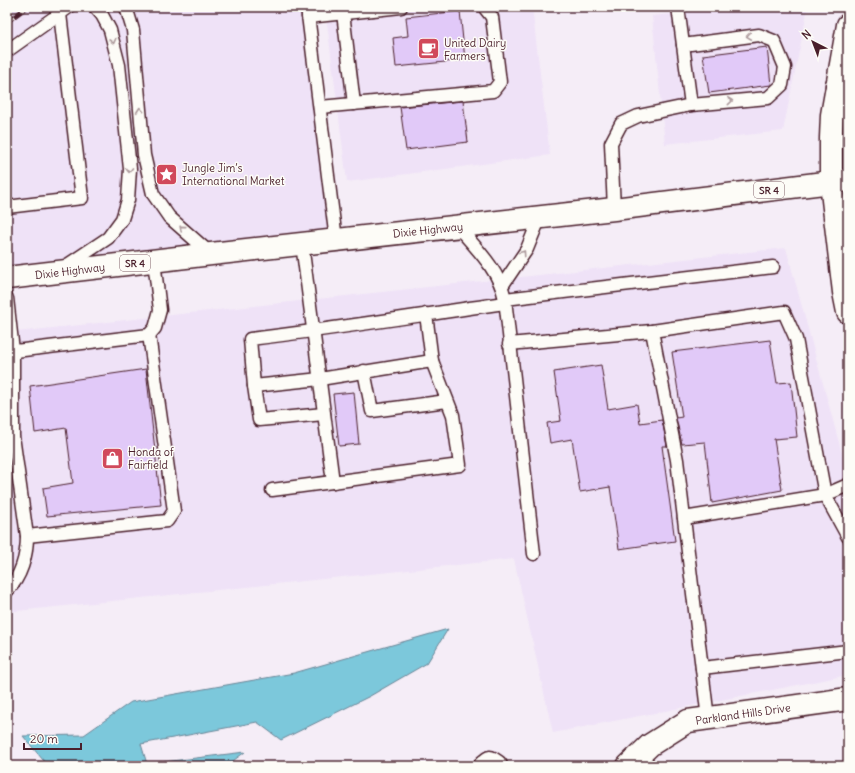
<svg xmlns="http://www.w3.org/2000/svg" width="855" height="773" font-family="Delius,sans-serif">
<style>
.built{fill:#efe2f7}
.water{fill:#7cc8db;stroke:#688495}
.building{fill:#e1c9f8;stroke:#4a1f2b}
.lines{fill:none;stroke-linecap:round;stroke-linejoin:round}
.lane-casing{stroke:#4a1f2b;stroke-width:15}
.street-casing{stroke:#4a1f2b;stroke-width:25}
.secondary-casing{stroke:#4a1f2b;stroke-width:25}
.primary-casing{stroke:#4a1f2b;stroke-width:25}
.lane{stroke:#fdfcf7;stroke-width:12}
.street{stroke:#fdfcf7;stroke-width:22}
.secondary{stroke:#fdfcf7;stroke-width:22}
.primary{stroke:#fdfcf7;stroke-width:22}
.rail-casing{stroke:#4a1f2b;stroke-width:4.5}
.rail{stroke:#fdfcf7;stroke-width:3;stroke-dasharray:9;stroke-linecap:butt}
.oneway{stroke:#ac999b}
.labels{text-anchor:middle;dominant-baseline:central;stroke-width:3;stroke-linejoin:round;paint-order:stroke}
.shield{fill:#fdfcf7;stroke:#806168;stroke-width:1}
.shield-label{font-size:10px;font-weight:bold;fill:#4a1f2b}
.poi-label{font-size:11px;fill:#4a1f2b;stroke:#fdfcf7;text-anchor:start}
.street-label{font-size:11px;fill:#4a1f2b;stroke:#fdfcf7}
</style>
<rect width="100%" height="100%" fill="#f5edf7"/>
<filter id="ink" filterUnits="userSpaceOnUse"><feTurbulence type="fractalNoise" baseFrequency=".025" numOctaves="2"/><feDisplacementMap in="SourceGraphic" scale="8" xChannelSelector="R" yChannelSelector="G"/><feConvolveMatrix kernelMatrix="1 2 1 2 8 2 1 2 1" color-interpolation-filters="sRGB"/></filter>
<g filter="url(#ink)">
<g class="built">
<path d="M 7,7 L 307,7 L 336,240 L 7,278 Z"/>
<path d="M 325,7 L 532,7 L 550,155 L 347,182 Z"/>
<path d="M 738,7 L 808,7 L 783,131 L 665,144 L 652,16 Z"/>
<path d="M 786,248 L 846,468 L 848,472 L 848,675 L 553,733 L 514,559 L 7,612 L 7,333 Z"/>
</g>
<path class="water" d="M 448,629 L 427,663 L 370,696 L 281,740 L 257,722 L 141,744 L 147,764 L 245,752 L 226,766 L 48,766 L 23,736 L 84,735 L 131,702 L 294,673 Z"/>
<g class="building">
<path d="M 460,11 L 465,60 L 396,67 L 393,38 L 408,36 L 406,17 Z"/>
<path d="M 767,47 L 771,85 L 709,93 L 703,55 Z"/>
<path d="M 463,101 L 468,142 L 406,150 L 400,107 Z"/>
<path d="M 770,340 L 777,383 L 791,382 L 797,437 L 774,439 L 782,490 L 712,503 L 705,442 L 682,444 L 676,418 L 682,417 L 672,352 Z"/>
<path d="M 601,365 L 608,409 L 637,404 L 640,423 L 662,420 L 667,446 L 662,446 L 675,541 L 619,549 L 610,487 L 580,492 L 572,439 L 550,443 L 547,423 L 561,421 L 554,372 Z"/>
<path d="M 146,369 L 161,505 L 47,516 L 43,488 L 73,483 L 66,428 L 35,433 L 30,386 Z"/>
<path d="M 354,392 L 359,444 L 339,446 L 333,394 Z"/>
</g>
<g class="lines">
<defs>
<g id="lane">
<path d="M 126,7 L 133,30 L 144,155 L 153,194 L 169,217 L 211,254"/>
<path d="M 307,7 L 336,240"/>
<path d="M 343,13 L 354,104"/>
<path d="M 308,17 L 401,7"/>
<path d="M 683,45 L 759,35 L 774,41 L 785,67 L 782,85 L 768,98 L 691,105"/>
<path d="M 7,51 L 69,7"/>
<path d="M 320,107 L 493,91 L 500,82 L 492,17 L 484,7"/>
<path d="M 7,207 L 82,198 L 60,14"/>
<path d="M 614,209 L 611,143 L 621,124 L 638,116 L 691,105 L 678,7"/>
<path d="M 458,227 C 477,249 499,270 505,299 L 534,554"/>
<path d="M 302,244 L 333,482"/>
<path d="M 63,268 L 108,238 L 122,219 L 128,200 L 130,169 L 119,65 L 110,30 L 102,15 L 95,7"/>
<path d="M 502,286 L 527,249 L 540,217"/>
<path d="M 7,298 L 13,351 L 13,436 L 27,536 L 167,521 L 174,511 L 149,335"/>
<path d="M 505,299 L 773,267"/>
<path d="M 426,314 L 432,361 L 320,379 L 254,386 L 250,339 C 335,329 420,315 505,303"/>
<path d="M 509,344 L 652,331"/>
<path d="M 7,352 L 149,335 L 155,328 L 160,310 L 154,261"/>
<path d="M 364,371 L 372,411 L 447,401"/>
<path d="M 254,386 L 259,420 L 324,414"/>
<path d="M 272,490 L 460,465 L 453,415 L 432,361"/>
<path d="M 684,518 L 825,495 L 848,485"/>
<path d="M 7,591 C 21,577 27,556 27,536"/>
<path d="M 702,668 L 848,651"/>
<path d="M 708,719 L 677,460 L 652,331 L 784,312 L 796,339 L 825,495 L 848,537"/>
</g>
<g id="street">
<path d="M 485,766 L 490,762 L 496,766"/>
<path d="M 628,766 L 650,745 L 688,721 L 848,699"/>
</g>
<path id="secondary" d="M 848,25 L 832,115 L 831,138 L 831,183 L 844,292 L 848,312"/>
<g id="primary">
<path d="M 837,85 L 848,97"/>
<path d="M 7,278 L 211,254 L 614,209 L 848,180"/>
</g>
</defs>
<use href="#lane" class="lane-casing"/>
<use href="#street" class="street-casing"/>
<use href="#secondary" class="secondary-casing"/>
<use href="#primary" class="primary-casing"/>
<use href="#lane" class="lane"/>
<use href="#street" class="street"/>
<use href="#secondary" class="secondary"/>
<use href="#primary" class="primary"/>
<defs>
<path id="rail" d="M 7,22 L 27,7"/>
</defs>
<use href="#rail" class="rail-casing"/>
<use href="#rail" class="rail"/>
</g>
<defs><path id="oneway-chevron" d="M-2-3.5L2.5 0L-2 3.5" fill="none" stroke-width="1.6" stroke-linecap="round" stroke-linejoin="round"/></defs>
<g class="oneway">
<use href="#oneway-chevron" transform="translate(749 36) rotate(172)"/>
<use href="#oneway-chevron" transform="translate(113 41) rotate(76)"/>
<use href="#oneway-chevron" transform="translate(730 101) rotate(-5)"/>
<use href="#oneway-chevron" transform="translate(140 110) rotate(-95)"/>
<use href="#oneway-chevron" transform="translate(129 170) rotate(89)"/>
<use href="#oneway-chevron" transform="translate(182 228) rotate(-139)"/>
<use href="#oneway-chevron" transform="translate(523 253) rotate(-56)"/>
</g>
</g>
<defs>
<symbol id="cafe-square" viewBox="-11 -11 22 22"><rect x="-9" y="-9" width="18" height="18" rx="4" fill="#d1495b" stroke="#fdfcf7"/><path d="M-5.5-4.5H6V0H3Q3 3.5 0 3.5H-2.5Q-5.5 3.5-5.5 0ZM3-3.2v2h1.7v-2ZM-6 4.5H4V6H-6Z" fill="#fff"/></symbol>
<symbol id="sight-square" viewBox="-11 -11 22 22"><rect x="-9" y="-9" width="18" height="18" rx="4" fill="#d1495b" stroke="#fdfcf7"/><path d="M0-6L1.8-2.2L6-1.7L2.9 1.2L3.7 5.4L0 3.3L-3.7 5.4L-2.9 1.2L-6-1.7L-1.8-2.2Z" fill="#fff"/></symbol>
<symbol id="shop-square" viewBox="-11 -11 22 22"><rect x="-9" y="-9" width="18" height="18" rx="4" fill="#d1495b" stroke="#fdfcf7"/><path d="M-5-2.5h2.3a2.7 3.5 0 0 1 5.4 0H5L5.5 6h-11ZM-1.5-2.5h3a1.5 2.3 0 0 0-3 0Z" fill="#fff"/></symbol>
</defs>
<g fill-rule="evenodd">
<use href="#cafe-square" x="416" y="36" width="25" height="25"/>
<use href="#sight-square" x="154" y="162" width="25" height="25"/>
<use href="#shop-square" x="100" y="446" width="25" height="25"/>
</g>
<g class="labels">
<g class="shield">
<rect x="754" y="182" width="30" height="16" rx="3"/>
<rect x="120" y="255" width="30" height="16" rx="3"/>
</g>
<g class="shield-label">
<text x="769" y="190">SR 4</text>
<text x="135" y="263">SR 4</text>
</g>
<g class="poi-label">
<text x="444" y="43">United Dairy<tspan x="444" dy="13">Farmers</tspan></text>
<text x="182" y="168">Jungle Jim’s<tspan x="182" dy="13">International Market</tspan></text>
<text x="128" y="452">Honda of<tspan x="128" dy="13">Fairfield</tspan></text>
</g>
<g class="street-label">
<text transform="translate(428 230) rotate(-6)">Dixie Highway</text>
<text transform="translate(70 271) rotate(-7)">Dixie Highway</text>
<text transform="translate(743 714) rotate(-8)">Parkland Hills Drive</text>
</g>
</g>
<rect width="855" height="773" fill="none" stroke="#fdfcf7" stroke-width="24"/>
<rect x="12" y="12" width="831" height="749" fill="none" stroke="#4a1f2b" stroke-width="1.5" filter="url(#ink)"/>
<g transform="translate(813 42) rotate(318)" stroke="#fdfcf7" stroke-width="3" paint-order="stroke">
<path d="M0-3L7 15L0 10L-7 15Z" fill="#4a1f2b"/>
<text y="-6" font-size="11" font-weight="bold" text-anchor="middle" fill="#4a1f2b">N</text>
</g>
<path d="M24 743v6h57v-6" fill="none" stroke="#4a1f2b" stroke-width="2"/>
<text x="30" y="743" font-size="12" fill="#4a1f2b" stroke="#fdfcf7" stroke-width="3" paint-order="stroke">20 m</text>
</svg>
